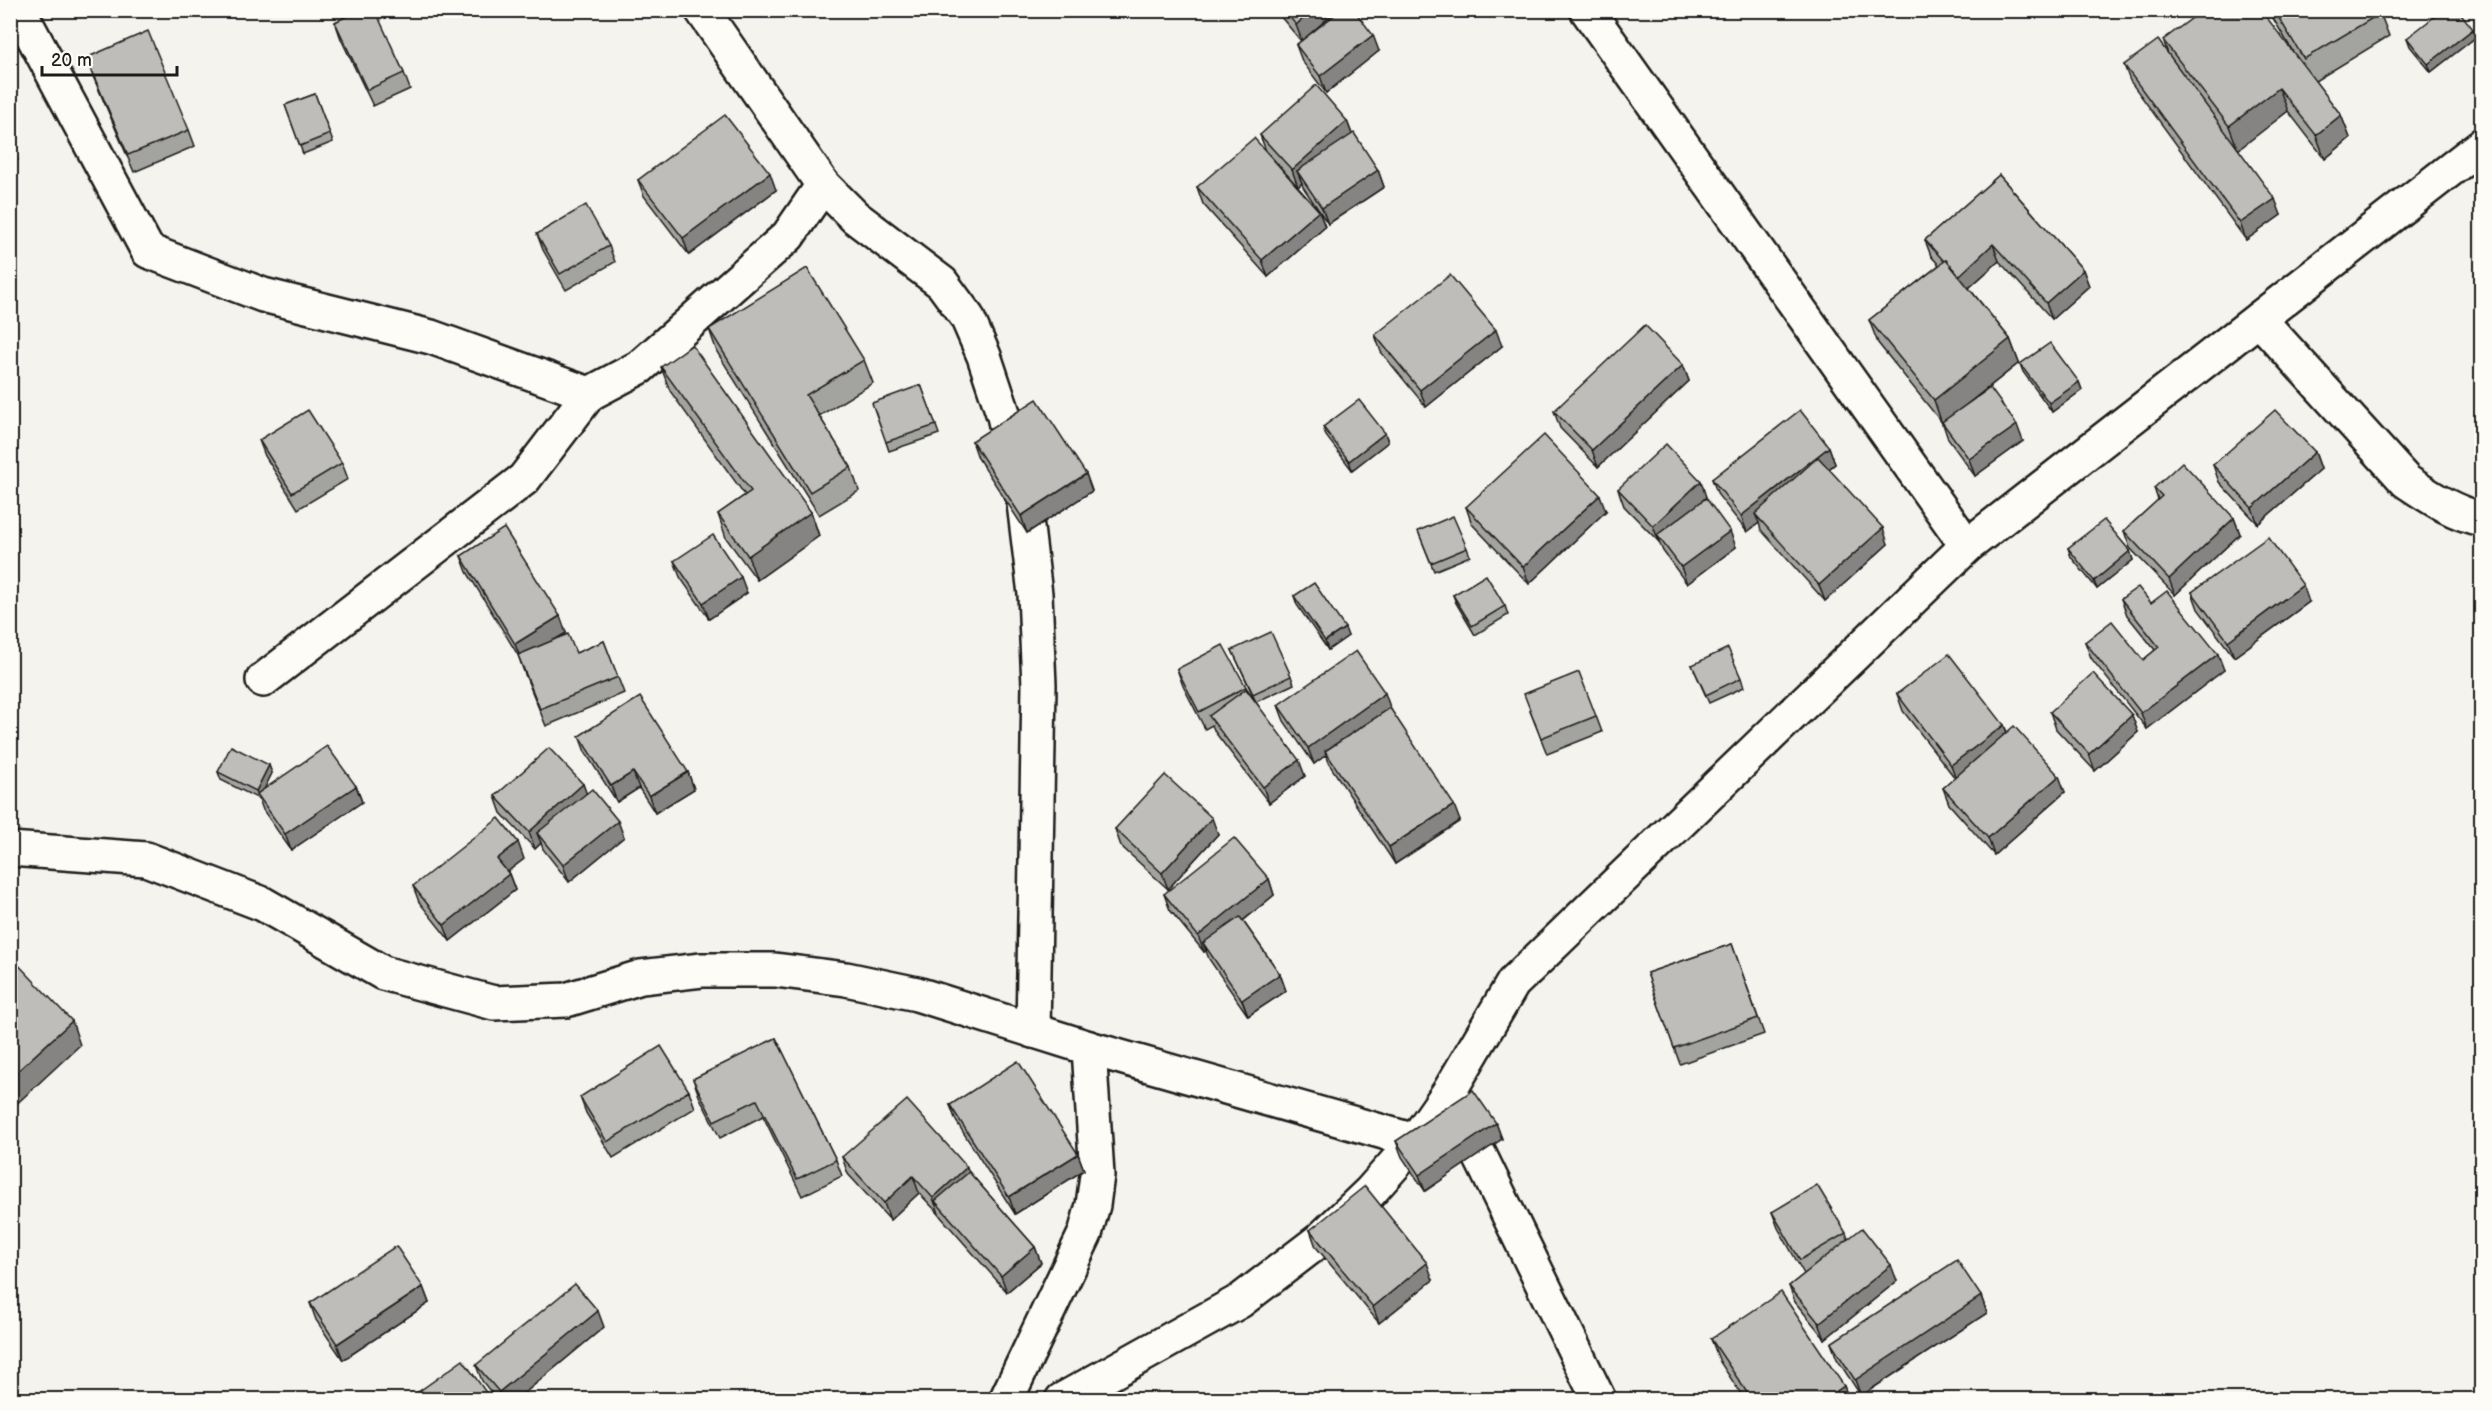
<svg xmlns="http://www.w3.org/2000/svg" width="2492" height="1410" font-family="'Balsamiq Sans',sans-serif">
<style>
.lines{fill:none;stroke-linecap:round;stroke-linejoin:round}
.street-casing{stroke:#1c1c1c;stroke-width:38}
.street{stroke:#fdfcf7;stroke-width:33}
.wall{fill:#a3a3a0;stroke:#1c1c1c;stroke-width:1.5}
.shaded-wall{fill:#858482;stroke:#1c1c1c;stroke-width:1.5}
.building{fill:#bebdba;stroke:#1c1c1c;stroke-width:1.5}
</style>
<rect width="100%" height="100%" fill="#f4f3ee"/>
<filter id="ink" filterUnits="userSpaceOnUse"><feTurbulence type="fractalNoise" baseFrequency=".0167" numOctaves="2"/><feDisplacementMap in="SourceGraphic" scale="12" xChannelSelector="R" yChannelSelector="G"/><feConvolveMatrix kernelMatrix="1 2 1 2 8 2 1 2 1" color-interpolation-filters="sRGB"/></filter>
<g filter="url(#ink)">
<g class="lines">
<defs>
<g id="street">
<path d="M 19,10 L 148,251 L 263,295 L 431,337 L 589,394 L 640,367 L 788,236 L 823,185"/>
<path d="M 702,10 L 823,185 L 855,217 L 942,283 L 967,317 L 984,356 L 1004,416 L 1024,503 L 1035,594 L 1039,685 L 1033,1031"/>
<path d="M 1587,10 L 1967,546"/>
<path d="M 2259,319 L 2406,481 C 2430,497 2453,513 2482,519"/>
<path d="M 263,680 L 524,479 L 589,394"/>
<path d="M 10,849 L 146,859 L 263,904 L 383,973 L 494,1003 L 566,1000 L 641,977 L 702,970 L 775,970 L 846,979 L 917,994 L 1089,1048 L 1415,1141"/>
<path d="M 1460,1115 L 1599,1400"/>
<path d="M 1006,1400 L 1085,1234 L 1093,1205 L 1097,1175 L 1089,1048"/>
<path d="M 1062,1400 L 1240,1301 L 1321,1239 L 1370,1192 L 1415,1141 L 1449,1092 L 1513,983 L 1967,546 L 2482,145"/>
</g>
</defs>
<use href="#street" class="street-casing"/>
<use href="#street" class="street"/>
</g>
<g class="wall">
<path d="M 360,10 L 388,10 L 376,14 L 404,73 L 410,89 L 373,106 L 341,39 L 335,22 Z"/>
<path d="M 1275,10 L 1337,10 L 1307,36 L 1379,51 L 1326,93 L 1302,61 L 1296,45 L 1301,41 Z"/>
<path d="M 2268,10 L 2379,10 L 2389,36 L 2315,81 L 2341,115 L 2350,138 L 2325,159 L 2288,111 L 2238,149 L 2281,215 L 2246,240 L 2130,81 L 2124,65 L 2167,51 L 2163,40 L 2295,55 Z"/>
<path d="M 2476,37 L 2431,72 L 2410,46 L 2407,38 Z"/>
<path d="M 86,58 L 189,130 L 195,146 L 134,172 L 92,74 Z"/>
<path d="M 315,94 L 333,142 L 303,154 L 285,105 Z"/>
<path d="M 1347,121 L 1352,134 L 1378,170 L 1384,187 L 1328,224 L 1303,187 L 1302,183 L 1298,187 L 1266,151 L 1260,135 Z"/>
<path d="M 1999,175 L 2083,270 L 2089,286 L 2052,319 L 1999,261 L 1969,288 L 2010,339 L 2019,363 L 1963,408 L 2023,441 L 1975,476 L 1948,439 L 1943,424 L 1878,343 L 1869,320 L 1939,265 L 1931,256 L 1925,240 Z"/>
<path d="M 638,180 L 776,190 L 689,255 L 644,196 Z"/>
<path d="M 1197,187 L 1319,211 L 1325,227 L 1268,277 L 1203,204 Z"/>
<path d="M 537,234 L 609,246 L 615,262 L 566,290 L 543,250 Z"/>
<path d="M 709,329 L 864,360 L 873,383 L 819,416 L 851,467 L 859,491 L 819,515 L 717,352 Z"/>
<path d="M 1375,335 L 1502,346 L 1426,407 L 1381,352 Z"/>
<path d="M 2020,364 L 2079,382 L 2082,390 L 2052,412 L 2023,372 Z"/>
<path d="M 1683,365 L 1689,381 L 1598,467 L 1560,428 L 1554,411 Z"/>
<path d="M 661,367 L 811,512 L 819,536 L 757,580 L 726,538 L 718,514 L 745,495 L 670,391 Z"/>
<path d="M 921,385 L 939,434 L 889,451 L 886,442 Z"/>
<path d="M 1323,427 L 1385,433 L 1388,442 L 1352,470 L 1326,436 Z"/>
<path d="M 259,440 L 342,463 L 348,479 L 298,509 L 265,456 Z"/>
<path d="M 972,441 L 1086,474 L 1092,491 L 1027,533 L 978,458 Z"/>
<path d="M 1829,447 L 1835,464 L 1829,469 L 1888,544 L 1825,601 L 1761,530 L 1759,523 L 1747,532 L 1718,495 L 1712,479 Z"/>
<path d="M 2315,452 L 2321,469 L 2258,524 L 2219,482 L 2213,465 Z"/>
<path d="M 2154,488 L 2234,518 L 2240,534 L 2175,595 L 2130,548 L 2124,531 L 2158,500 Z"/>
<path d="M 1618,489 L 1706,497 L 1705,499 L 1736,547 L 1687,584 L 1663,551 L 1659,542 L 1624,506 Z"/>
<path d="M 1466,507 L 1606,511 L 1529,584 L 1472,524 Z"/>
<path d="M 1418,531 L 1467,548 L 1470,556 L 1434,571 Z"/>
<path d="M 2068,548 L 2130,551 L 2133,560 L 2097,589 L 2071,557 Z"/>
<path d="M 461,556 L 560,616 L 566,633 L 553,640 L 576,653 L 604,641 L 624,693 L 546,726 L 524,672 L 518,655 L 467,572 Z"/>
<path d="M 674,561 L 747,593 L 709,619 L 680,577 Z"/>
<path d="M 2192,592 L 2309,602 L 2234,657 L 2198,609 Z"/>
<path d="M 1453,595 L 1505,606 L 1508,615 L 1475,635 L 1456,603 Z"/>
<path d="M 1294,596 L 1348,636 L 1328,650 L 1297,605 Z"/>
<path d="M 2121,599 L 2151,603 L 2224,670 L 2147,729 L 2091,658 L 2085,642 L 2143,660 L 2155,650 L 2127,615 Z"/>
<path d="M 1232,650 L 1291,676 L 1294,684 L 1256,702 Z"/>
<path d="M 1692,665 L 1741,678 L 1744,687 L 1709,703 Z"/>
<path d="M 1177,669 L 1246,687 L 1305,776 L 1269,803 L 1215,732 L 1212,725 L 1205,729 L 1183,686 Z"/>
<path d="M 1897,694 L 2004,725 L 2007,732 L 2065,792 L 1994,855 L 1949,804 L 1943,788 L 1955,778 L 1903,711 Z"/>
<path d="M 1278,705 L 1391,710 L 1460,821 L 1395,864 L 1331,767 L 1326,755 L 1314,764 L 1284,721 Z"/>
<path d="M 1530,711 L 1596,716 L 1602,732 L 1547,754 Z"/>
<path d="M 2050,712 L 2138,732 L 2095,771 L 2056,729 Z"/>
<path d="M 579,736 L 688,772 L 694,789 L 655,813 L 639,788 L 617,802 L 585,752 Z"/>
<path d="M 218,772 L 272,773 L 264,789 L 356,786 L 362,802 L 291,850 L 263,810 L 259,799 L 221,780 Z"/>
<path d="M 583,784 L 586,794 L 624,837 L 569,882 L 543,849 L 541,843 L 535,849 L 501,813 L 495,796 Z"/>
<path d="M 1115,829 L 1218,834 L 1168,889 L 1121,846 Z"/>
<path d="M 524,859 L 508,871 L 509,874 L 515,890 L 450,941 L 419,902 L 413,886 Z"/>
<path d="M 1269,879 L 1274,895 L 1243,921 L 1280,974 L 1286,991 L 1248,1016 L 1209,959 L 1206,951 L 1204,952 L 1170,910 L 1164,894 Z"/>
<path d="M 1732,944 L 1764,1034 L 1680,1064 L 1647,973 Z"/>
<path d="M 776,1038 L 836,1160 L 842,1176 L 802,1196 L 763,1116 L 720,1138 L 699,1096 L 693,1079 Z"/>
<path d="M 689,1091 L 695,1108 L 613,1158 L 586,1113 L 580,1097 Z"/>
<path d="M 950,1105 L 1078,1154 L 1084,1170 L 1015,1214 L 956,1121 Z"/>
<path d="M 1496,1123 L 1502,1139 L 1425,1191 L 1402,1157 L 1396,1141 Z"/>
<path d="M 842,1157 L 969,1172 L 1035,1247 L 1041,1263 L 1007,1292 L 941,1217 L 939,1214 L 919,1193 L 890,1220 L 848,1174 Z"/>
<path d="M 1772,1212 L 1846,1233 L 1848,1239 L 1897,1281 L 1825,1339 L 1795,1302 L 1789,1286 L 1804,1274 L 1778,1228 Z"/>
<path d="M 1310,1230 L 1433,1280 L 1379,1323 L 1316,1247 Z"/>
<path d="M 423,1287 L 429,1303 L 343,1360 L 316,1320 L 310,1303 Z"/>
<path d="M 1981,1296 L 1987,1313 L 1861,1396 L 1837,1359 L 1831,1343 Z"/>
<path d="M 604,1327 L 516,1400 L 497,1400 L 482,1381 L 476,1365 Z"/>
<path d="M 1711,1339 L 1844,1386 L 1849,1400 L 1745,1400 L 1720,1362 Z"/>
</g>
<g class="shaded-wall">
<path d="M 1312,10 L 1337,10 L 1302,41 L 1296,25 Z"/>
<path d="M 2473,29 L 2476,37 L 2431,72 L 2428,64 Z"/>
<path d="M 1373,35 L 1379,51 L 1326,93 L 1320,76 Z"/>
<path d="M 2279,88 L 2288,111 L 2238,150 L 2229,126 Z"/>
<path d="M 2341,115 L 2350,138 L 2325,159 L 2316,135 Z"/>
<path d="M 1347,121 L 1353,137 L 1297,171 L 1302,183 L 1298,187 L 1292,170 Z"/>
<path d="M 15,152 L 18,160 L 10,165 L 10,155 Z"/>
<path d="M 1378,170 L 1384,187 L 1328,224 L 1322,208 Z"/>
<path d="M 770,173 L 776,190 L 689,255 L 683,238 Z"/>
<path d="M 2275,199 L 2281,215 L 2246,240 L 2240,223 Z"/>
<path d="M 1319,211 L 1325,227 L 1268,277 L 1262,260 Z"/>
<path d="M 1993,244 L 1999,261 L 1963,293 L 1957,277 Z"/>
<path d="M 2083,270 L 2089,286 L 2052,319 L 2046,303 Z"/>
<path d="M 1496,330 L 1502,346 L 1426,407 L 1420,390 Z"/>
<path d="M 2010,339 L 2019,363 L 1942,424 L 1934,400 Z"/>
<path d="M 1683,365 L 1689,381 L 1598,467 L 1592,450 Z"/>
<path d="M 2079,382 L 2082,390 L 2052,412 L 2049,403 Z"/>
<path d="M 2017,425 L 2023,441 L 1975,476 L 1969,459 Z"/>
<path d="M 1385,433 L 1388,442 L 1352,470 L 1349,461 Z"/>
<path d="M 1829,447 L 1835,464 L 1761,521 L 1755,514 L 1759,523 L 1747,532 L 1741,516 Z"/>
<path d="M 2315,452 L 2321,469 L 2258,524 L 2252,508 Z"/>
<path d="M 1086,474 L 1092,491 L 1027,533 L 1021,516 Z"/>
<path d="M 1701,481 L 1706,497 L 1661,541 L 1657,535 L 1659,542 L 1653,526 Z"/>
<path d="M 1600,495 L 1606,511 L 1529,584 L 1523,567 Z"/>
<path d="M 811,512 L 819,536 L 757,580 L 748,556 Z"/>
<path d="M 2234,518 L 2240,534 L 2175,595 L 2169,579 Z"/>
<path d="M 1883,528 L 1888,544 L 1825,601 L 1819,585 Z"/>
<path d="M 1730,531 L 1736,547 L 1687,584 L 1681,567 Z"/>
<path d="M 2130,551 L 2133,560 L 2097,589 L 2094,581 Z"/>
<path d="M 741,577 L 747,593 L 709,619 L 703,603 Z"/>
<path d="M 2303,585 L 2309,602 L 2234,657 L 2228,641 Z"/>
<path d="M 560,616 L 566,633 L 521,660 L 515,644 Z"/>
<path d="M 1345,628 L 1348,636 L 1328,650 L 1325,641 Z"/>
<path d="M 2218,654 L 2224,670 L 2147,729 L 2141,713 Z"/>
<path d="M 1385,693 L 1391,710 L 1325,751 L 1326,755 L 1314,764 L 1308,748 Z"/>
<path d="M 2132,715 L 2138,732 L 2095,771 L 2089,754 Z"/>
<path d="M 2004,725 L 2010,741 L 1957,781 L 1951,765 Z"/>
<path d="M 1299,760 L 1305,776 L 1269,803 L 1263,787 Z"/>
<path d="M 269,765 L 272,773 L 260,798 L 256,791 Z"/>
<path d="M 633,772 L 639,788 L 617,802 L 611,786 Z"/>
<path d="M 688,772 L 694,789 L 655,813 L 649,796 Z"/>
<path d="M 2059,776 L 2065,792 L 1994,855 L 1988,838 Z"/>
<path d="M 583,784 L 589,800 L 537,833 L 541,843 L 535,849 L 529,832 Z"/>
<path d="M 356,786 L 362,802 L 291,850 L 285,834 Z"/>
<path d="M 1454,805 L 1460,821 L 1395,864 L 1389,847 Z"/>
<path d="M 1212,818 L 1218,834 L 1168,889 L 1162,873 Z"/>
<path d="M 618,821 L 624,837 L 569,882 L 563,865 Z"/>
<path d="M 518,842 L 524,859 L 503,875 L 497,859 Z"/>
<path d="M 509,874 L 515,890 L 450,941 L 444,925 Z"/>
<path d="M 1269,879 L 1274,895 L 1207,950 L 1203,943 L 1206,951 L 1204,952 L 1198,936 Z"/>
<path d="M 1280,974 L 1286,991 L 1248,1016 L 1242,1000 Z"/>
<path d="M 72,1021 L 80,1045 L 10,1110 L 10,1078 Z"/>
<path d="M 1496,1123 L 1502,1139 L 1425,1191 L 1419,1175 Z"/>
<path d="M 1078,1154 L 1084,1170 L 1015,1214 L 1009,1197 Z"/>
<path d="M 967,1167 L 973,1184 L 935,1201 L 939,1214 L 933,1198 Z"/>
<path d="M 913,1176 L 919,1193 L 890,1220 L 884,1203 Z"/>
<path d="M 1035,1247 L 1041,1263 L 1007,1292 L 1001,1276 Z"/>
<path d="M 1427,1263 L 1433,1280 L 1379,1323 L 1373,1307 Z"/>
<path d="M 1891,1265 L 1897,1281 L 1825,1339 L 1819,1323 Z"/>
<path d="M 423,1287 L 429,1303 L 343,1360 L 337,1344 Z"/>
<path d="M 1981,1296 L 1987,1313 L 1861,1396 L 1855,1380 Z"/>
<path d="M 598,1311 L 604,1327 L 516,1400 L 502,1400 L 499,1392 Z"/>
<path d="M 1844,1386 L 1849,1400 L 1823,1400 Z"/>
</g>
<g class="building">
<path d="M 360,10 L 375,10 L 404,73 L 367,90 L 335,22 Z"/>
<path d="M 1284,10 L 1312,10 L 1296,25 Z"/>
<path d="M 1341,10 L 1354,10 L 1373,35 L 1320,76 L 1296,45 Z"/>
<path d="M 2203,10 L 2261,10 L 2341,115 L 2316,135 L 2279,88 L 2229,126 L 2163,40 Z"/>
<path d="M 2274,10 L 2379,10 L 2381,13 L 2304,59 Z"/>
<path d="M 2443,10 L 2458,10 L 2473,29 L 2428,64 L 2407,38 Z"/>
<path d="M 148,31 L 189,130 L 128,155 L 86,58 Z"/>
<path d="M 2158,40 L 2275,199 L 2240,223 L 2124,65 Z"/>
<path d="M 1316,85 L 1347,121 L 1292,170 L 1260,135 Z"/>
<path d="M 315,94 L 330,134 L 300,146 L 285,105 Z"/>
<path d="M 725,115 L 770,173 L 683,238 L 638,180 Z"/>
<path d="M 1354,133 L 1378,170 L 1322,208 L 1297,171 Z"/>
<path d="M 1254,138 L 1319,211 L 1262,260 L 1197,187 Z"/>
<path d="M 10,144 L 15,152 L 10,155 Z"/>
<path d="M 1999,175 L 2083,270 L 2046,303 L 1993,244 L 1959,276 L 1946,260 L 1944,261 L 1925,240 Z"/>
<path d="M 586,205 L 609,246 L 560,274 L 537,234 Z"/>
<path d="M 1946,260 L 2010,339 L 1934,400 L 1869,320 Z"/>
<path d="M 807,268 L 864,360 L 806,395 L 851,467 L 810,492 L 709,329 Z"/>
<path d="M 1450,275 L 1496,330 L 1420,390 L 1375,335 Z"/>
<path d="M 1645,325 L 1683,365 L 1592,450 L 1554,411 Z"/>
<path d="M 2050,343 L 2079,382 L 2049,403 L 2020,364 Z"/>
<path d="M 692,345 L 811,512 L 748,556 L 718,514 L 751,491 L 661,367 Z"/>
<path d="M 921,385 L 936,425 L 886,442 L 872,403 Z"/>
<path d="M 1990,388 L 2017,425 L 1969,459 L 1942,422 Z"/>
<path d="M 1037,399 L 1086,474 L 1021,516 L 972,441 Z"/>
<path d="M 1359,400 L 1385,433 L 1349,461 L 1323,427 Z"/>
<path d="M 308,410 L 342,463 L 292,493 L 259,440 Z"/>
<path d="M 1800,410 L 1829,447 L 1741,516 L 1712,479 Z"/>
<path d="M 2275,410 L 2315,452 L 2252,508 L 2213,465 Z"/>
<path d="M 1544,435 L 1600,495 L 1523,567 L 1466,507 Z"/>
<path d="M 1666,444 L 1701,481 L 1653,526 L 1618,489 Z"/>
<path d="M 1818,457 L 1883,528 L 1819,585 L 1755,514 Z"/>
<path d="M 2182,462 L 2234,518 L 2169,579 L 2124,531 L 2162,496 L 2154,488 Z"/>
<path d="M 1706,498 L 1730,531 L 1681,567 L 1657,535 Z"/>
<path d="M 1453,516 L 1467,548 L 1431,563 L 1418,531 Z"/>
<path d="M 2104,520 L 2130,551 L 2094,581 L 2068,548 Z"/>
<path d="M 504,528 L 560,616 L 515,644 L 461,556 Z"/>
<path d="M 713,535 L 741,577 L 703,603 L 674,561 Z"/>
<path d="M 2268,537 L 2303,585 L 2228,641 L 2192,592 Z"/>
<path d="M 1486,575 L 1505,606 L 1472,626 L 1453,595 Z"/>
<path d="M 1314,583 L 1345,628 L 1325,641 L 1294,596 Z"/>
<path d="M 2138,587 L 2151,603 L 2167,591 L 2218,654 L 2141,713 L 2085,642 L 2112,621 L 2143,660 L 2159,647 L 2121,599 Z"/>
<path d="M 1271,632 L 1291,676 L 1253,694 L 1232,650 Z"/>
<path d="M 568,634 L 576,653 L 604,641 L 618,677 L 540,709 L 518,655 Z"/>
<path d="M 1223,645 L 1246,687 L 1199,712 L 1177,669 Z"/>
<path d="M 1728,648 L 1741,678 L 1706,695 L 1692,665 Z"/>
<path d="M 1356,651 L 1385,693 L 1308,748 L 1278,705 Z"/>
<path d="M 1949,654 L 2004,725 L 1951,765 L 1897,694 Z"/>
<path d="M 1579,672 L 1596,716 L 1541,738 L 1524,694 Z"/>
<path d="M 2093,673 L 2132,715 L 2089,754 L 2050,712 Z"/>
<path d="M 1246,689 L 1299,760 L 1263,787 L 1209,716 Z"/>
<path d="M 640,697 L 688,772 L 649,796 L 633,772 L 611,786 L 579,736 Z"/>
<path d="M 1390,708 L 1454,805 L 1389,847 L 1325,751 Z"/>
<path d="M 2014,726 L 2059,776 L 1988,838 L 1943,788 Z"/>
<path d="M 231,746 L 269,765 L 256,791 L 218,772 Z"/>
<path d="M 327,746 L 356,786 L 285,834 L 257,794 Z"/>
<path d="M 549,748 L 583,784 L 529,832 L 495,796 Z"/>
<path d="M 1165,775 L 1212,818 L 1162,873 L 1115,829 Z"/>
<path d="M 592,789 L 618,821 L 563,865 L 537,833 Z"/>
<path d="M 499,818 L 518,842 L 497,859 L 509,874 L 444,925 L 413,886 Z"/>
<path d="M 1234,838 L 1269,879 L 1198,936 L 1164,894 Z"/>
<path d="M 1240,917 L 1280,974 L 1242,1000 L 1203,943 Z"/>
<path d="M 1732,944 L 1758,1018 L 1674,1048 L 1647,973 Z"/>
<path d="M 10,956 L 72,1021 L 10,1078 Z"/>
<path d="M 776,1038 L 836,1160 L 797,1179 L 757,1100 L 714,1121 L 693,1079 Z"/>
<path d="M 661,1046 L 689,1091 L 607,1142 L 580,1097 Z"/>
<path d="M 1018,1061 L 1078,1154 L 1009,1197 L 950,1105 Z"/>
<path d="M 1473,1090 L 1496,1123 L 1419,1175 L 1396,1141 Z"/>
<path d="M 907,1100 L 967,1167 L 933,1198 L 913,1176 L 884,1203 L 842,1157 Z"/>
<path d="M 969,1172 L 1035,1247 L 1001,1276 L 935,1201 Z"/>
<path d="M 1817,1185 L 1846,1233 L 1800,1260 L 1772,1212 Z"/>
<path d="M 1365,1186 L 1427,1263 L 1373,1307 L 1310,1230 Z"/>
<path d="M 1862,1228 L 1891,1265 L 1819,1323 L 1789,1286 Z"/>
<path d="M 396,1246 L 423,1287 L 337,1344 L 310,1303 Z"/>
<path d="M 1957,1260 L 1981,1296 L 1855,1380 L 1831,1343 Z"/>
<path d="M 575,1284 L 598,1311 L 499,1392 L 476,1365 Z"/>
<path d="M 1781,1292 L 1844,1386 L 1823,1400 L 1752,1400 L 1711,1339 Z"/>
<path d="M 463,1360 L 490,1398 L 489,1400 L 407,1400 Z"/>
</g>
</g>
<rect width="2492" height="1410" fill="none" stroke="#fdfcf7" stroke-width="36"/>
<rect x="18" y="18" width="2456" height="1374" fill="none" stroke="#1c1c1c" stroke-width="2" filter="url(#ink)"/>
<path d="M42 66v9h135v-9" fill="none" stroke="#1c1c1c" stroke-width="3"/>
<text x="51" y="66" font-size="18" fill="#1c1c1c" stroke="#fdfcf7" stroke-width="4.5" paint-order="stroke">20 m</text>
</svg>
